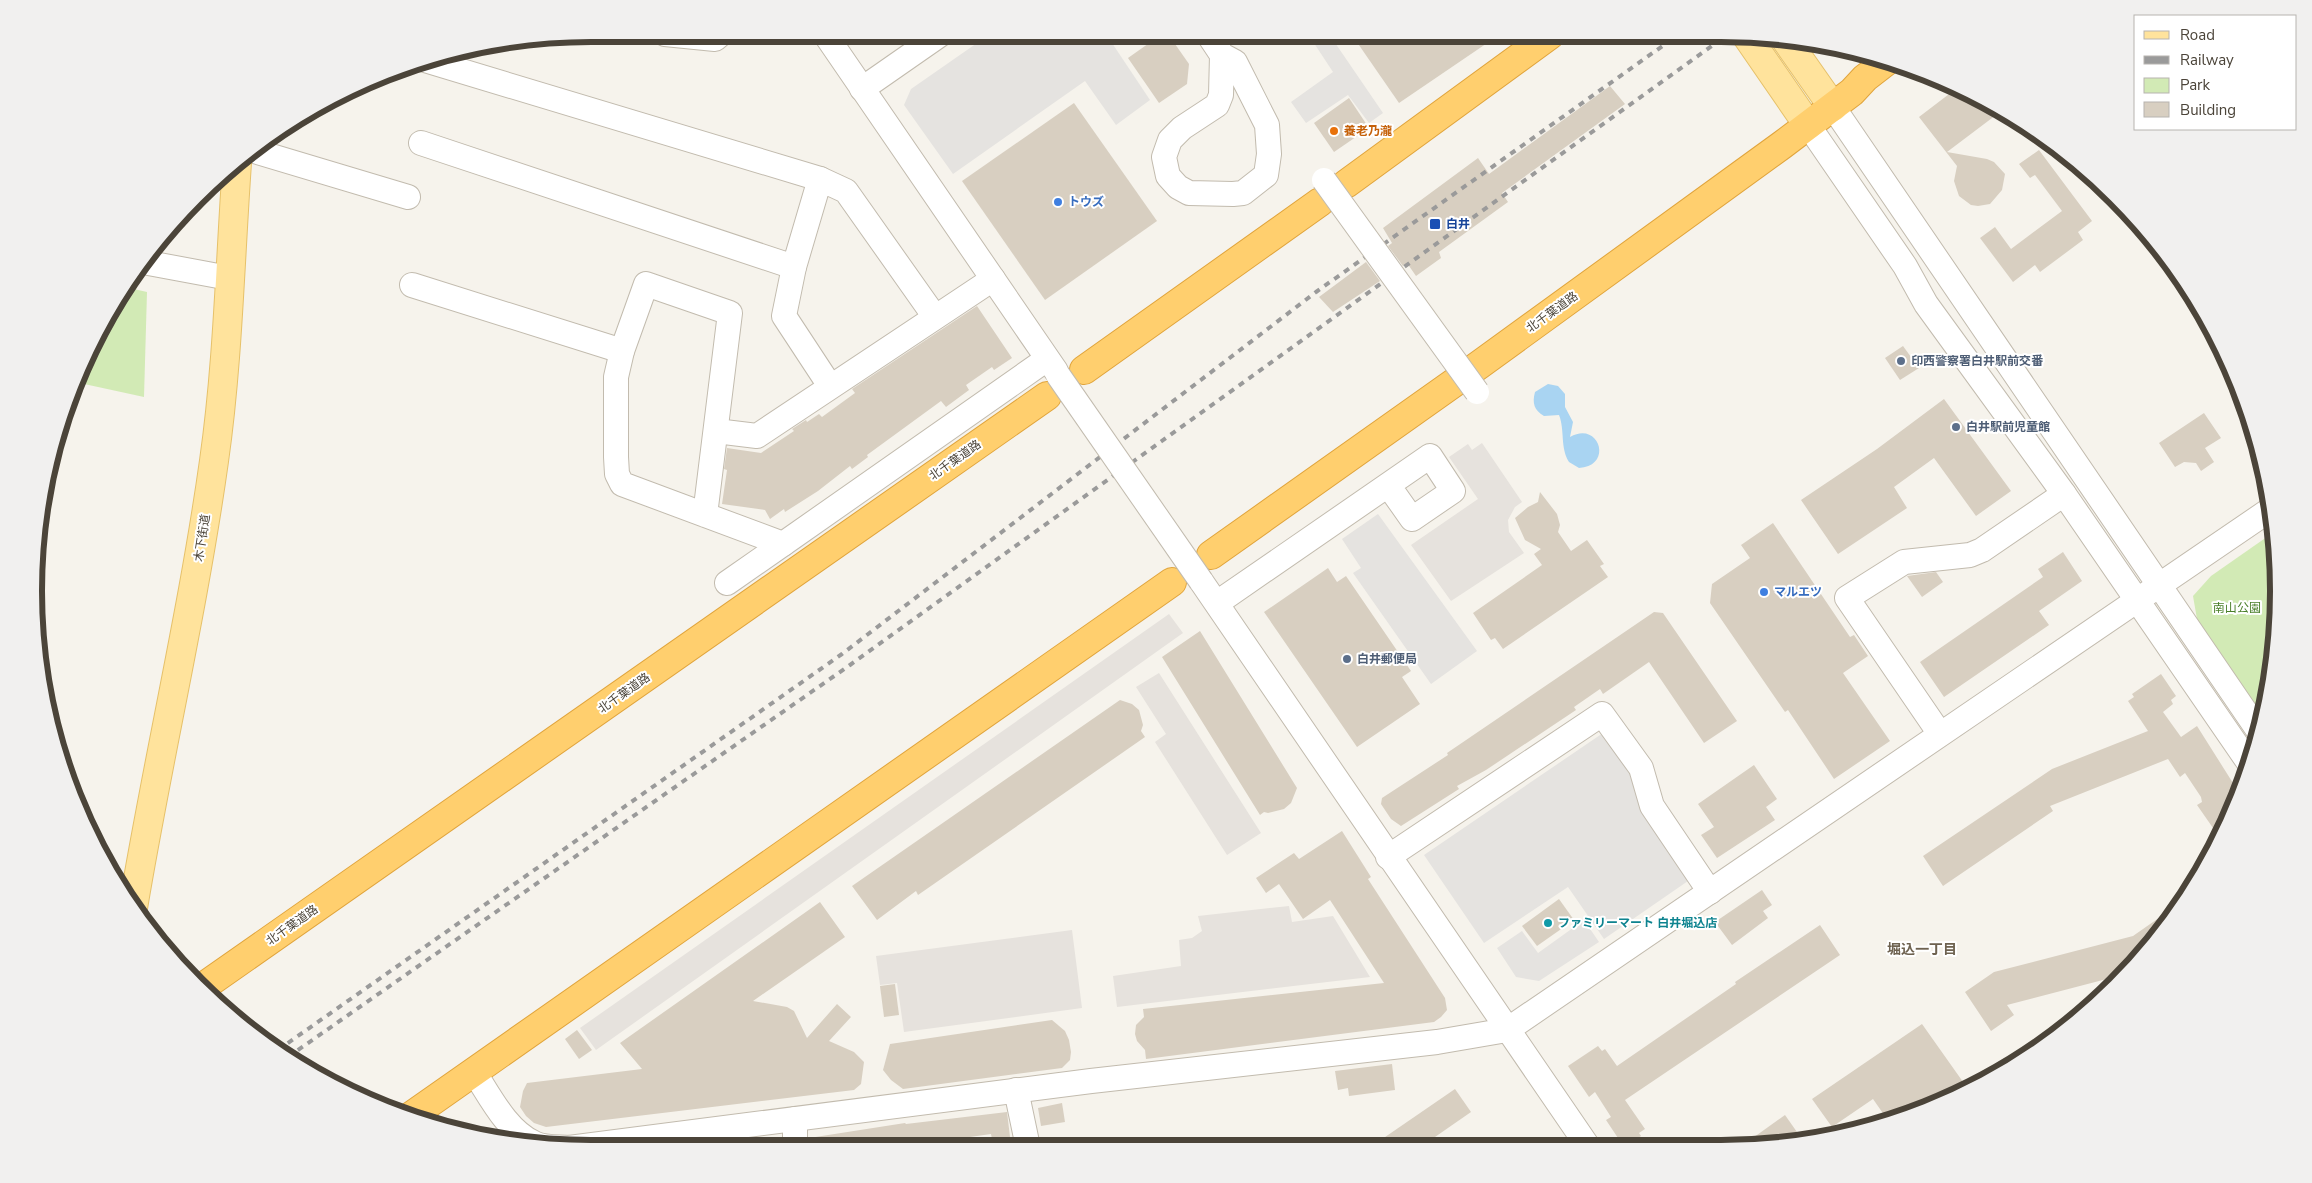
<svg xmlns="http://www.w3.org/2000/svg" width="2312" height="1183" font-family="'Nunito Sans','Noto Sans JP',sans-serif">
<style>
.industrial{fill:#e6e2dd}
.green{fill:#d2eab5}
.parking{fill:#e5e3e0}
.water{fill:#a9d4f2}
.building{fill:#d8cfc1}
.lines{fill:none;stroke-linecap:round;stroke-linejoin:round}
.minor-casing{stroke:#c2bbae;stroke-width:26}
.major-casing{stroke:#e6c16a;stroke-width:30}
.highway-casing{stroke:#e0a43c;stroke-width:30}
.minor{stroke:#fff;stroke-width:24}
.major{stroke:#ffe39c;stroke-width:28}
.highway{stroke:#ffcf6e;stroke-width:28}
.rail{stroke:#9a9a9a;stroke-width:4;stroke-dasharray:6 6;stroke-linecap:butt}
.minor-bridge-casing{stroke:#c2bbae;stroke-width:26;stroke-linecap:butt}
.minor-bridge{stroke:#fff;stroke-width:24}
.food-dot{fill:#e8710a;stroke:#fff;stroke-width:2}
.shop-dot{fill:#3f7fe0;stroke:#fff;stroke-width:2}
.transit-dot{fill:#1a4fb4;stroke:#fff;stroke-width:2}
.service-dot{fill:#5c6f8a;stroke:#fff;stroke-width:2}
.culture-dot{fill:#0f9aa8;stroke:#fff;stroke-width:2}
.labels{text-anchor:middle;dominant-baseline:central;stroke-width:4;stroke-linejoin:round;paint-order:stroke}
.food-label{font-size:12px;font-weight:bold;fill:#c56008;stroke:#fff;text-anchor:start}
.shop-label{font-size:12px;font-weight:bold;fill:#366cbe;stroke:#fff;text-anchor:start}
.transit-label{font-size:12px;font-weight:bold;fill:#164399;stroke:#fff;text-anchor:start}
.street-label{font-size:12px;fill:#4b4439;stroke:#fff}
.service-label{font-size:12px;font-weight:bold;fill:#4e5e75;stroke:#fff;text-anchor:start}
.park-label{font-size:12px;fill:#4a7f2a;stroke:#fff}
.culture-label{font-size:12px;font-weight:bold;fill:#0d838f;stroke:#fff;text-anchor:start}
.neighbourhood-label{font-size:14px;font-weight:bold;fill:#6e6250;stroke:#fff}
.rim{fill:none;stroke:#4b4439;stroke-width:6}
</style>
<rect width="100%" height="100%" fill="#f6f3ec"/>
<g class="industrial">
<path d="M 1482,443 L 1522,502 L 1515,507 L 1508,520 L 1509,532 L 1524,553 L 1451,601 L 1411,545 L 1478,499 L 1449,457 L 1468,444 L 1472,450 Z"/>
<path d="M 1169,614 L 1183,633 L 596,1050 L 580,1028 Z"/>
<path d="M 1159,673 L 1261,833 L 1227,855 L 1155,742 L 1166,734 L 1136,687 Z"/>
<path d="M 1289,906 L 1292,922 L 1333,916 L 1370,977 L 1117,1007 L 1113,976 L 1181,966 L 1179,940 L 1192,938 L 1202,931 L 1198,916 Z"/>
<path d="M 1072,930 L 1082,1008 L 904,1032 L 897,983 L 880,985 L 876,956 Z"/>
</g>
<g class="green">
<path d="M 125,287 L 147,292 L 144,397 L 75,382 Z"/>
<path d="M 2274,532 L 2277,628 L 2262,717 L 2197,619 L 2193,596 L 2211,576 Z"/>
</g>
<g class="parking">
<path d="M 990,34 L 1124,34 L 1112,43 L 1150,100 L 1116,125 L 1085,81 L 953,174 L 904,105 L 911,89 Z"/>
<path d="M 1308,34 L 1329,34 L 1383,113 L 1369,123 L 1348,95 L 1306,123 L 1291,102 L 1333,72 Z"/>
<path d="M 1378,514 L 1477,651 L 1431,684 L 1353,573 L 1361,568 L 1342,539 Z"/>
<path d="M 1603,733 L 1634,778 L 1641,811 L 1688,881 L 1604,939 L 1568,887 L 1484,943 L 1424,855 Z"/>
<path d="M 1584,920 L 1599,942 L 1539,981 L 1516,977 L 1497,948 L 1522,931 L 1538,953 Z"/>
</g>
<path class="water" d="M 1548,384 L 1558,386 L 1565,394 L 1565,407 L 1573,422 L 1570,437 C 1599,420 1614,466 1579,468 L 1569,462 C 1560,448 1565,430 1559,415 L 1544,416 C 1534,410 1532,403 1535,392 Z"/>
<g class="building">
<path d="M 1162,34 L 1168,34 L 1189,64 L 1187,84 L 1159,103 L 1128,58 Z"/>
<path d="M 1352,35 L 1499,35 L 1399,103 Z"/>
<path d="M 1610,86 L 1625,104 L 1502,193 L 1508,202 L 1439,252 L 1441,258 L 1416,276 L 1407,263 L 1403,266 L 1388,246 L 1392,243 L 1383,228 L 1478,158 L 1489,174 Z"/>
<path d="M 1957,88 L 1967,91 L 2000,112 L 1947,152 L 1987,159 L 1994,162 L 2005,174 L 2002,190 L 1990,204 L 1978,206 L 1971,205 L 1959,196 L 1954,181 L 1957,166 L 1919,117 Z"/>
<path d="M 1349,98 L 1369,128 L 1334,152 L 1314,123 Z"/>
<path d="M 1074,103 L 1157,221 L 1045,300 L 962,181 Z"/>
<path d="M 2039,150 L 2092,221 L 2078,232 L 2083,240 L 2040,272 L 2035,265 L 2013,282 L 1980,238 L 1995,227 L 2011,249 L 2062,211 L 2035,175 L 2030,178 L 2019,164 Z"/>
<path d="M 1366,262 L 1380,281 L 1333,312 L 1319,297 Z"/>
<path d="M 977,306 L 1012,358 L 994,370 L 992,367 L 966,385 L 969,390 L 946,407 L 941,401 L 867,455 L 868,457 L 852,469 L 850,466 L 818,491 L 785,512 L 784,509 L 770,519 L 765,510 L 722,504 L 727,470 L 724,469 L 727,448 L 761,453 L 794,431 L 792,429 L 806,420 L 807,422 L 819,414 L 822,417 L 855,393 L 852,389 Z"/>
<path d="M 1903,346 L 1919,368 L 1900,380 L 1885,358 Z"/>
<path d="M 1944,399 L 2011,491 L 1976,516 L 1934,458 L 1894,487 L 1907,508 L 1838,554 L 1801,500 L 1877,449 Z"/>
<path d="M 2204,413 L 2221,438 L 2205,448 L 2214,462 L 2201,471 L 2196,463 L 2184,462 L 2175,467 L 2159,443 Z"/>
<path d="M 1540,492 L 1557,514 L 1560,525 L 1558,532 L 1571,551 L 1587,540 L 1604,564 L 1600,566 L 1608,577 L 1503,649 L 1495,638 L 1491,640 L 1473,613 L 1542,565 L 1534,554 L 1541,549 L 1525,540 L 1515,518 L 1528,507 L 1538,502 Z"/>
<path d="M 1773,523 L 1850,637 L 1854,635 L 1868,656 L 1843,673 L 1890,741 L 1834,779 L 1788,710 L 1785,712 L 1710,603 L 1712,584 L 1750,558 L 1741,545 Z"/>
<path d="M 2063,552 L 2082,581 L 2039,611 L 2049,625 L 1944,697 L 1920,662 L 2043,577 L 2038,569 Z"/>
<path d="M 1328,568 L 1337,582 L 1346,576 L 1411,671 L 1402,677 L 1420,704 L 1357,747 L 1264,612 Z"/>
<path d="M 1936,572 L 1943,582 L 1922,597 L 1907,576 Z"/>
<path d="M 1654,612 L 1663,613 L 1737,721 L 1704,743 L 1649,662 L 1603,694 L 1600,689 L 1574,707 L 1576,710 L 1486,770 L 1457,786 L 1459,789 L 1401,826 L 1391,819 L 1381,804 L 1382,798 L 1448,755 L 1447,753 Z"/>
<path d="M 1200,631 L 1297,788 L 1291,803 L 1284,809 L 1268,813 L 1264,812 L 1260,815 L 1162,657 Z"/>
<path d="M 2161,674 L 2176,696 L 2171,700 L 2173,704 L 2163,712 L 2181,737 L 2197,726 L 2238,791 L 2223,831 L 2218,824 L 2213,828 L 2197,805 L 2202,802 L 2201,797 L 2185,773 L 2180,777 L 2168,759 L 2050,806 L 2053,811 L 1943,886 L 1923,856 L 2052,769 L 2148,731 L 2128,701 L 2134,697 L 2132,694 Z"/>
<path d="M 1120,700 L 1132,704 L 1139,710 L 1143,725 L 1141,731 L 1145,737 L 918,895 L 916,891 L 877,920 L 852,886 Z"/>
<path d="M 1754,765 L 1777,799 L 1766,807 L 1775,820 L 1717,858 L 1701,835 L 1714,827 L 1698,804 Z"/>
<path d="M 1342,831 L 1371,877 L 1368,879 L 1445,998 L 1447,1010 L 1441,1017 L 1434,1022 L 1146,1059 L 1145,1050 L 1137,1041 L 1135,1034 L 1136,1025 L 1144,1017 L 1143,1009 L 1384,983 L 1330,900 L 1303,919 L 1279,884 L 1266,893 L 1256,878 L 1294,853 L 1299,859 Z"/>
<path d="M 1762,890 L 1772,905 L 1763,911 L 1768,918 L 1732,945 L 1715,922 Z"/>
<path d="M 1559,899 L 1574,920 L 1537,946 L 1522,926 Z"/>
<path d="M 820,902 L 845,937 L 753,1001 L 787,1007 L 794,1011 L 807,1038 L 837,1004 L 851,1017 L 829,1041 L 854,1052 L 864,1062 L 861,1084 L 854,1090 L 546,1127 L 534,1123 L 526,1116 L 520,1107 L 523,1091 L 527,1083 L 642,1069 L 620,1043 Z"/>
<path d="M 2173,908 L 2140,959 L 2122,975 L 2007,1005 L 2014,1015 L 1991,1031 L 1965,992 L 1994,972 L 2133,936 Z"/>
<path d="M 1820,925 L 1840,955 L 1625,1100 L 1645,1129 L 1639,1133 L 1641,1136 L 1628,1145 L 1626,1141 L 1622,1144 L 1606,1120 L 1611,1117 L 1595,1092 L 1589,1097 L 1568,1066 L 1598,1046 L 1602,1051 L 1605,1049 L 1617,1066 L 1736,984 L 1735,982 Z"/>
<path d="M 895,984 L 899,1015 L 884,1017 L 880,986 Z"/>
<path d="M 1052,1020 L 1065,1031 L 1069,1040 L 1071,1052 L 1070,1060 L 1062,1068 L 903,1089 L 891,1080 L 883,1070 L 890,1044 Z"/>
<path d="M 1922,1024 L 1968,1089 L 1934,1107 L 1887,1119 L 1873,1099 L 1832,1127 L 1812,1099 Z"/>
<path d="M 577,1030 L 592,1050 L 579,1059 L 565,1039 Z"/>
<path d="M 1392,1064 L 1395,1090 L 1349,1096 L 1348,1088 L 1338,1090 L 1335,1071 Z"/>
<path d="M 1455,1089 L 1471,1112 L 1422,1146 L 1372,1146 Z"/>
<path d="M 1062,1103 L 1065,1122 L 1041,1126 L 1038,1108 Z"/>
<path d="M 1007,1112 L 1010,1137 L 992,1139 L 991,1134 L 963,1138 L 963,1140 L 939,1143 L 939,1141 L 900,1147 L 899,1144 L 878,1147 L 809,1147 L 809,1138 L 905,1123 L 906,1124 Z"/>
<path d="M 1785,1115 L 1804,1142 L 1794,1144 L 1743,1145 Z"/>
</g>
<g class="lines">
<defs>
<g id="minor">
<path d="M 665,34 L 715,39 L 721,34"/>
<path d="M 825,34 L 1056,371"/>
<path d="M 1208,34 L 1222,55 L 1235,62 L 1267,125 L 1269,154 L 1266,175 L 1243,193 L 1233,194 L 1189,193 L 1178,187 L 1168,176 L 1164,157 L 1170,140 L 1182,128 L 1217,105 L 1221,95 L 1222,55"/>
<path d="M 425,60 L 820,179"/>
<path d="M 862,89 L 941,34"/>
<path d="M 1833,107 L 2260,733"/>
<path d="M 1808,125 L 1905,266 L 1926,304 L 2064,494 L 2249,763"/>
<path d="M 421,143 L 794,267"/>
<path d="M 251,150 L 408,197"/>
<path d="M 143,262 L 229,278"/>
<path d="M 412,285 L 622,351"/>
<path d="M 830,386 L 784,316 L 794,267 L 820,179 L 846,191 L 935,317"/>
<path d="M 716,431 L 757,436 L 993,279"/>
<path d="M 705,515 L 730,313 L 646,284 L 622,351 L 616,377 L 616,457 L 617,474 L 622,484 L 783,544 L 1047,359"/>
<path d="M 1201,581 L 1587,1145"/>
<path d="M 727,583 L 783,544"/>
<path d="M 1217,603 L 1430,456 L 1453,491 L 1412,519 L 1388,485"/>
<path d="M 1940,734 L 1847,598 L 1904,562 L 1970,555 L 1982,550 L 2064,494"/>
<path d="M 1388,857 L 1602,714 L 1641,768 L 1652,806 L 1710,892"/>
<path d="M 474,1072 C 490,1096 506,1130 534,1143 C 543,1148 559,1147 569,1148 L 1091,1081 L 1437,1042 L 1507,1030 L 2271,509"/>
<path d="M 1016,1090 L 1028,1147"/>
<path d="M 795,1119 L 795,1147"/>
</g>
<g id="major">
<path d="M 1746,35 L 1808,125"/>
<path d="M 1786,40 L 1833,107"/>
<path d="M 133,908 C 158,758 193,611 214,461 C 228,363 230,262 237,163"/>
</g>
<g id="highway">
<path d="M 1346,184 L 1550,35"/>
<path d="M 1084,370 L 1320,202"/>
<path d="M 1211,555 L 1479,365 L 1782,145 L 1852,92 L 1865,78 L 1887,61"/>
<path d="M 200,989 L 1047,396"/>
<path d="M 411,1116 L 1172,582"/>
</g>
</defs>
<use href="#minor" class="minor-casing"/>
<use href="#major" class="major-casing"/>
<use href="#highway" class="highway-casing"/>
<use href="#minor" class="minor"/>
<use href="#major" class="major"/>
<use href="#highway" class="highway"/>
<g class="rail">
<path d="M 278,1050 L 842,654 L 1316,292 L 1678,35"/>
<path d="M 288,1057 L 850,665 L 1727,35"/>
</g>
<defs>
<g id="minor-bridge">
<path d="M 1324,180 L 1477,392"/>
<path d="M 1058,375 L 1201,581"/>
</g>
</defs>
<use href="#minor-bridge" class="minor-bridge-casing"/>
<use href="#minor-bridge" class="minor-bridge"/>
</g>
<circle class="food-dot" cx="1334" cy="131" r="5"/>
<g class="shop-dot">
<circle cx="1058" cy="202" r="5"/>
<circle cx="1764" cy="592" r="5"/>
</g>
<rect class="transit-dot" x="1429" y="218" width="12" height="12" rx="2.5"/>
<g class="service-dot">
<circle cx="1901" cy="361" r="5"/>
<circle cx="1956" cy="427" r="5"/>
<circle cx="1347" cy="659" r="5"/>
</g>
<circle class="culture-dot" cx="1548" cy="923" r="5"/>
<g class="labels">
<g class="food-label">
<text x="1344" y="131">養老乃瀧</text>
</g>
<g class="shop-label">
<text x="1068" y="202">トウズ</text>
<text x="1774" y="592">マルエツ</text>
</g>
<g class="transit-label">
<text x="1446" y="224">白井</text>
</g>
<g class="street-label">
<text transform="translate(1552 312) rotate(-36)">北千葉道路</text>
<text transform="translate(955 460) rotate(-35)">北千葉道路</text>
<text transform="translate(202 538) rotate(-81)">木下街道</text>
<text transform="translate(624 693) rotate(-35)">北千葉道路</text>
<text transform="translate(292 925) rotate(-35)">北千葉道路</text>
</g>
<g class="service-label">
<text x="1911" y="361">印西警察署白井駅前交番</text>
<text x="1966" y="427">白井駅前児童館</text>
<text x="1357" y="659">白井郵便局</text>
</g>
<g class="park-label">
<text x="2237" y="608">南山公園</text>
</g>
<g class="culture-label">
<text x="1558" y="923">ファミリーマート 白井堀込店</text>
</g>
<g class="neighbourhood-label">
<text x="1922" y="949">堀込一丁目</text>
</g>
</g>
<path d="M0 0H2312V1183H0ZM591 42H1721A549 549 0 0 1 2270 591V591A549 549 0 0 1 1721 1140H591A549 549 0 0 1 42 591V591A549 549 0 0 1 591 42Z" fill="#f1f0ef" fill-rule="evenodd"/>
<path class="rim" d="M591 42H1721A549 549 0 0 1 2270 591V591A549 549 0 0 1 1721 1140H591A549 549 0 0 1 42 591V591A549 549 0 0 1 591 42Z"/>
<rect x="2134" y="15" width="162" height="115" fill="#ffffff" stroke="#b7b4b0"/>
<rect x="2144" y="31" width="25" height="8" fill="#ffe39c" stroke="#b7b4b0"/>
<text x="2180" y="40" font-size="15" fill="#4b4439">Road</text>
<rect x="2144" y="56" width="25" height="8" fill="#9a9a9a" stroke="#b7b4b0"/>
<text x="2180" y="65" font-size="15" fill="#4b4439">Railway</text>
<rect x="2144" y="78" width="25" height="15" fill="#d2eab5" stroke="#b7b4b0"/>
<text x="2180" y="90" font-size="15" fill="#4b4439">Park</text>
<rect x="2144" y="102" width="25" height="15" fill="#d8cfc1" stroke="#b7b4b0"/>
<text x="2180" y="115" font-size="15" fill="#4b4439">Building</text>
</svg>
